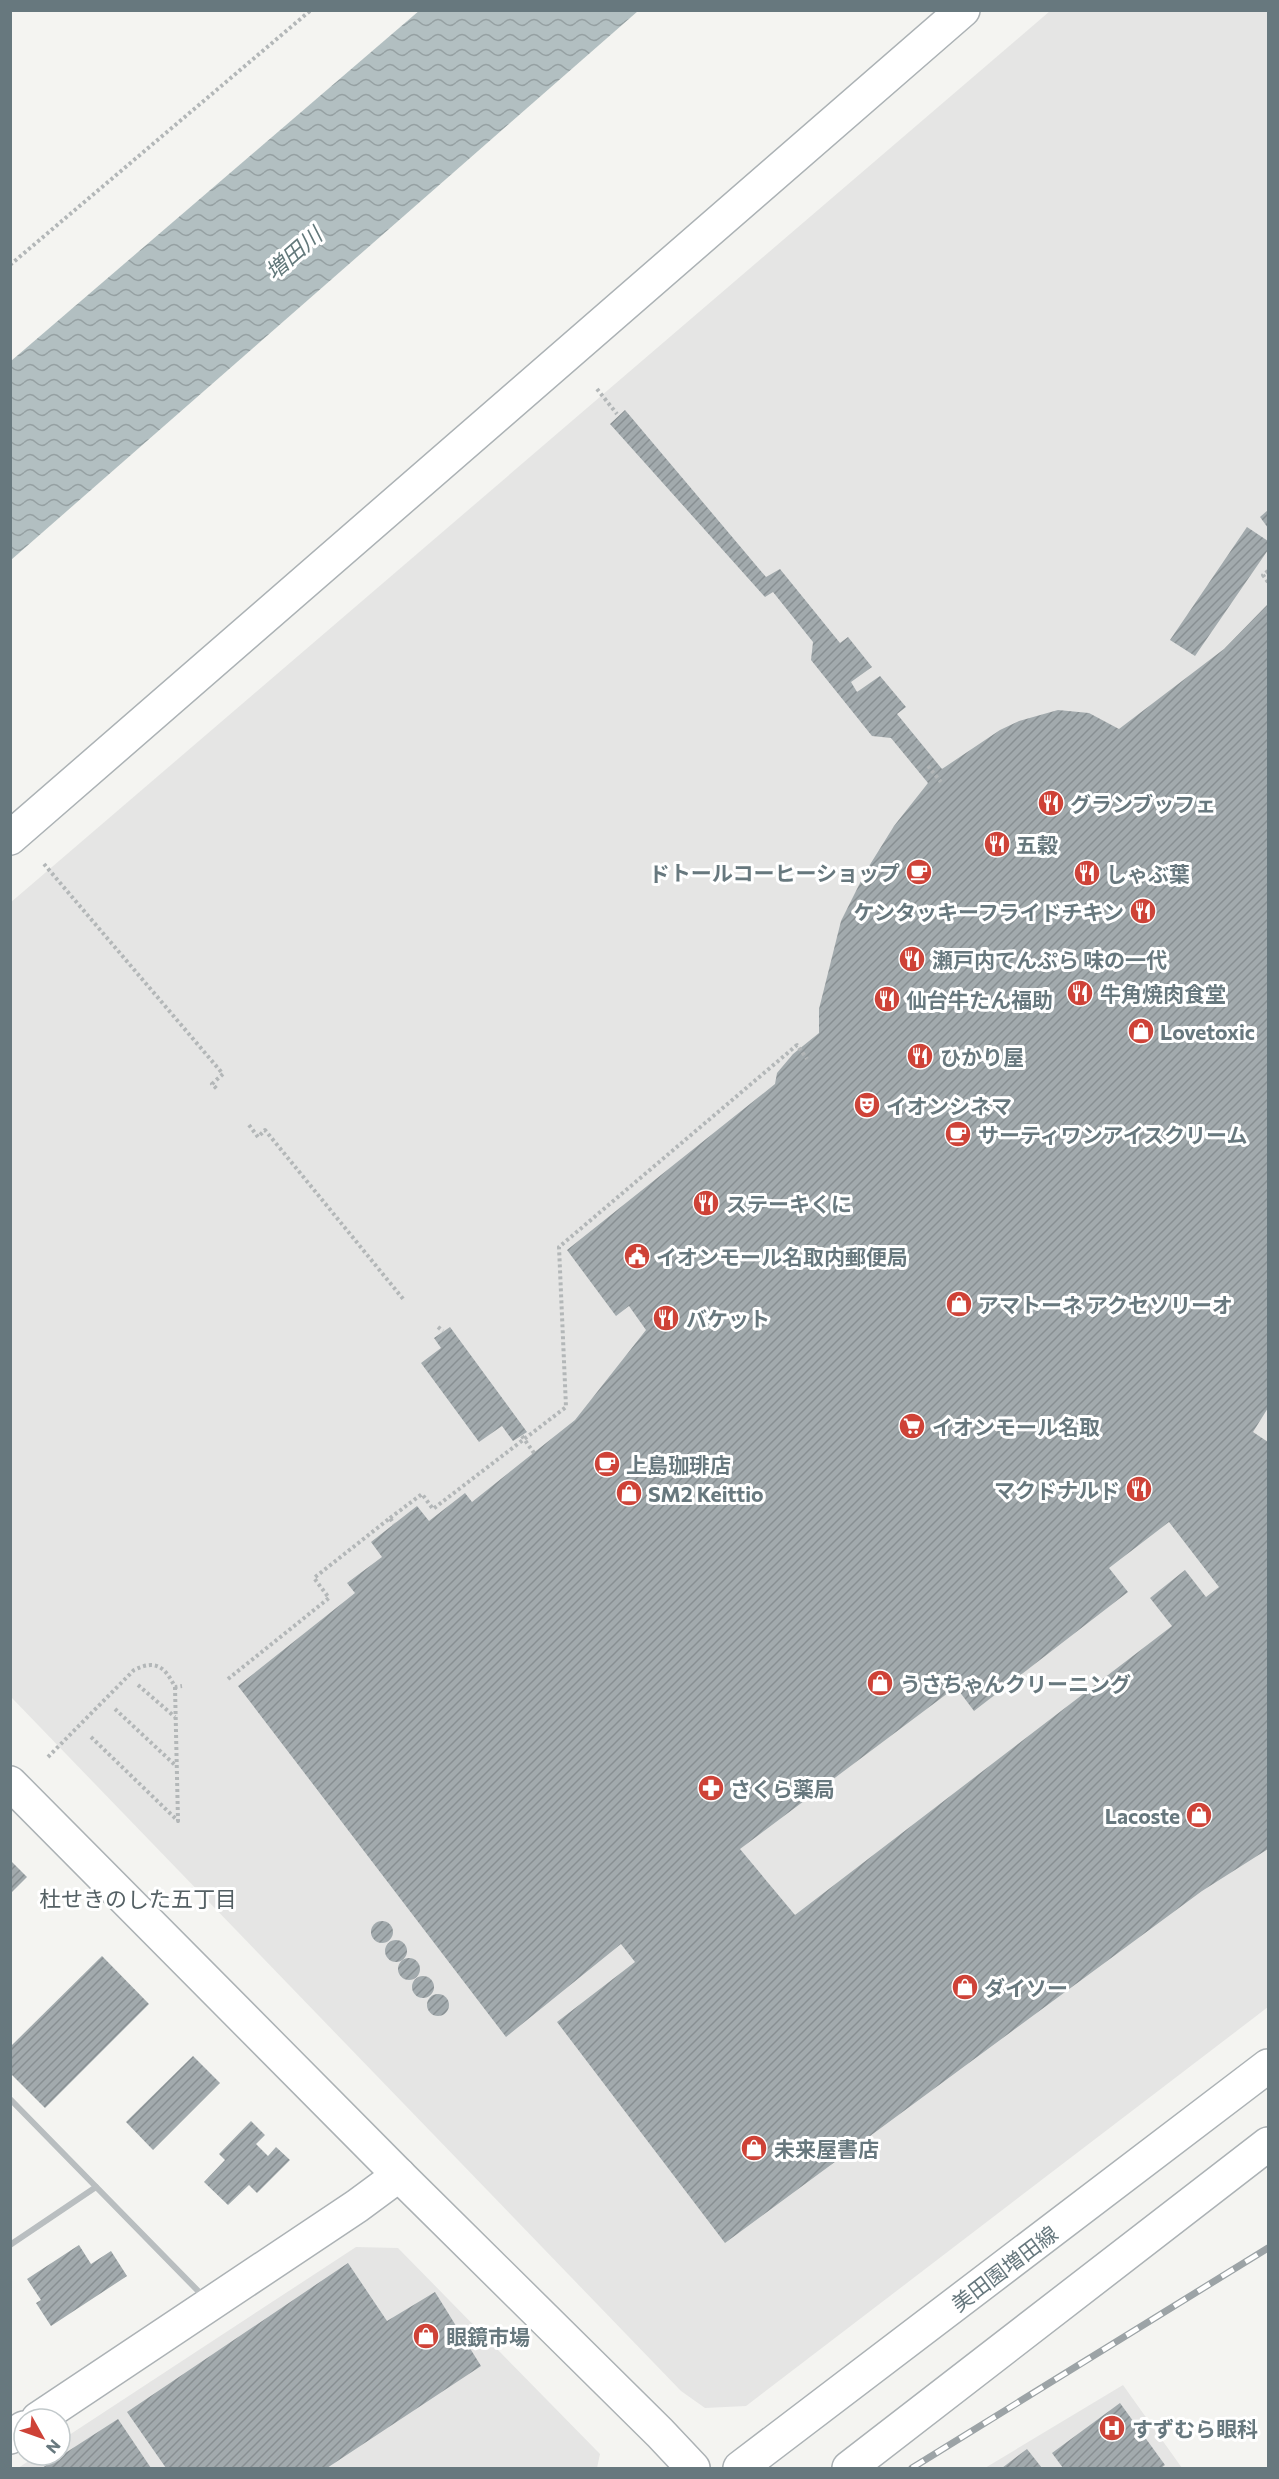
<svg xmlns="http://www.w3.org/2000/svg" width="1279" height="2479" font-family="Commissioner,'Noto Sans JP',sans-serif">
<style>
.built{fill:#e5e5e4}
.water{fill:url(#water-waves)}
.building{fill:url(#building-hatch);fill-rule:evenodd}
.lines{fill:none;stroke-linecap:round;stroke-linejoin:round}
.secondary-casing{stroke:#acb2b5;stroke-width:36}
.path{stroke:#b3b7b8;stroke-width:4;stroke-dasharray:3 3;stroke-linecap:butt}
.street{stroke:#b9bec0;stroke-width:6}
.secondary{stroke:#fff;stroke-width:33}
.rail-casing{stroke:#9ca3a6;stroke-width:7}
.rail{stroke:#fff;stroke-width:4.5;stroke-dasharray:14;stroke-linecap:butt}
.labels{text-anchor:middle;dominant-baseline:central;stroke-width:6;stroke-linejoin:round;paint-order:stroke}
.poi-label{font-size:21px;font-weight:bold;fill:#67787e;stroke:#fff;text-anchor:start}
.street-label{font-size:21px;fill:#67787e;stroke:#fff}
.water-label{font-size:22px;font-style:italic;fill:#63797b;stroke:#fff}
.neighbourhood-label{font-size:22px;fill:#546064;stroke:#fff}
</style>
<defs>
<pattern id="water-waves" width="16" height="10" patternUnits="userSpaceOnUse" patternTransform="scale(1.5)"><rect width="16" height="10" fill="#b2bfc1"/><path d="M0 5q4-4 8 0t8 0" fill="none" stroke="#95a0a2"/></pattern>
<pattern id="building-hatch" width="6" height="6" patternUnits="userSpaceOnUse" patternTransform="scale(1.5)"><rect width="6" height="6" fill="#a2aaad"/><path d="M-1 1l2-2M0 6l6-6M5 7l2-2" fill="none" stroke="#888f92"/></pattern>
</defs>
<rect width="100%" height="100%" fill="#f4f4f1"/>
<g class="built">
<path d="M 1050,11 L 1268,11 L 1268,2007 L 746,2406 L 705,2408 L 681,2391 L 11,1697 L 10,903 Z"/>
<path d="M 356,2247 L 398,2248 L 600,2454 L 597,2468 L 18,2468 L 38,2455 L 60,2455 L 60,2441 Z"/>
<path d="M 1123,2385 L 1182,2468 L 985,2468 Z"/>
</g>
<path class="water" d="M 420,10 L 638,11 L 11,560 L 11,361 Z"/>
<g class="building">
<path d="M 625,410 L 766,577 L 780,569 L 840,643 L 848,637 L 872,667 L 851,682 L 857,692 L 880,676 L 906,707 L 897,714 L 942,769 L 1000,730 L 1019,721 L 1058,710 L 1089,713 L 1119,729 L 1224,649 L 1268,604 L 1268,1408 L 1253,1432 L 1268,1442 L 1268,1849 L 1202,1891 L 725,2243 L 557,2022 L 635,1962 L 621,1944 L 506,2037 L 238,1686 L 355,1593 L 347,1583 L 382,1557 L 371,1542 L 417,1506 L 429,1521 L 465,1493 L 472,1502 L 575,1420 L 646,1330 L 629,1306 L 616,1316 L 567,1250 L 775,1084 L 777,1073 L 793,1054 L 819,1033 L 819,1009 L 841,921 L 866,871 L 894,826 L 928,783 L 891,738 L 872,736 L 811,660 L 813,642 L 773,592 L 765,597 L 610,424 ZM 1169,1522 L 1219,1587 L 1206,1597 L 1185,1570 L 1150,1598 L 1172,1626 L 795,1915 L 740,1849 L 956,1687 L 974,1711 L 1128,1592 L 1109,1568 Z"/>
<path d="M 1268,510 L 1268,528 L 1260,517 Z"/>
<path d="M 1247,527 L 1268,541 L 1268,550 L 1195,656 L 1170,640 Z"/>
<path d="M 450,1327 L 527,1432 L 513,1441 L 502,1426 L 479,1442 L 421,1363 L 441,1348 L 434,1338 Z"/>
<path d="M 10,1860 L 27,1877 L 10,1894 Z"/>
<circle cx="382" cy="1932" r="11"/>
<circle cx="396" cy="1951" r="11"/>
<path d="M 102,1956 L 149,2004 L 45,2108 L 10,2073 L 10,2047 Z"/>
<circle cx="409" cy="1969" r="11"/>
<circle cx="423" cy="1987" r="11"/>
<circle cx="438" cy="2005" r="11"/>
<path d="M 193,2056 L 220,2083 L 153,2150 L 126,2122 Z"/>
<path d="M 251,2121 L 265,2135 L 256,2144 L 268,2156 L 276,2147 L 290,2160 L 257,2193 L 249,2185 L 228,2205 L 204,2182 L 225,2160 L 219,2154 Z"/>
<path d="M 79,2245 L 91,2264 L 111,2251 L 127,2276 L 51,2326 L 36,2303 L 41,2300 L 27,2279 Z"/>
<path d="M 348,2263 L 387,2321 L 435,2292 L 481,2366 L 327,2468 L 166,2468 L 127,2412 Z"/>
<path d="M 1120,2403 L 1165,2465 L 1161,2468 L 1063,2468 L 1052,2453 Z"/>
<path d="M 118,2419 L 151,2468 L 42,2468 Z"/>
<path d="M 1027,2449 L 1042,2468 L 1002,2468 Z"/>
</g>
<g class="lines">
<defs>
<g id="secondary">
<path d="M 10,838 L 963,10"/>
<path d="M 10,1783 L 399,2175 L 660,2433 L 693,2468"/>
<path d="M 38,2419 L 357,2206 L 399,2175"/>
<path d="M 10,2437 L 24,2428"/>
<path d="M 740,2468 L 1268,2066"/>
<path d="M 849,2468 L 1268,2144"/>
</g>
</defs>
<use href="#secondary" class="secondary-casing"/>
<g class="path">
<path d="M 10,265 L 311,10"/>
<path d="M 597,389 L 617,414"/>
<path d="M 1268,571 L 1263,575 L 1268,582"/>
<path d="M 928,766 L 941,782"/>
<path d="M 44,864 L 223,1074 L 212,1084 L 217,1089"/>
<path d="M 249,1125 L 258,1137 L 265,1130 L 404,1300"/>
<path d="M 438,1327 L 443,1331"/>
<path d="M 522,1436 L 534,1453"/>
<path d="M 390,1518 L 422,1494 L 433,1509 L 566,1407 L 559,1247 L 797,1045 L 807,1059"/>
<path d="M 228,1679 L 329,1598 L 314,1578 L 390,1518 L 394,1524"/>
<path d="M 138,1685 L 175,1717"/>
<path d="M 115,1709 L 175,1765"/>
<path d="M 91,1737 L 178,1821 L 175,1687"/>
<path d="M 48,1757 L 134,1670 C 156,1659 165,1667 175,1687 L 182,1686"/>
</g>
<g class="street">
<path d="M 10,2099 L 204,2297"/>
<path d="M 10,2245 L 96,2187"/>
</g>
<use href="#secondary" class="secondary"/>
<defs>
<path id="rail" d="M 912,2468 L 1268,2248"/>
</defs>
<use href="#rail" class="rail-casing"/>
<use href="#rail" class="rail"/>
</g>
<defs>
<symbol id="restaurant-disc" viewBox="-11 -11 22 22"><circle r="9.5" fill="#ce4237" stroke="#fff"/><path d="M-5-6h1v4h1v-4h1v4h1v-4h1v5L-1.5 .5V6h-2V.5L-5-1ZM5-6V6H3V1.5H1.5Q1.5-4 5-6Z" fill="#fff"/></symbol>
<symbol id="cafe-disc" viewBox="-11 -11 22 22"><circle r="9.5" fill="#ce4237" stroke="#fff"/><path d="M-5.5-4.5H6V0H3Q3 3.5 0 3.5H-2.5Q-5.5 3.5-5.5 0ZM3-3.2v2h1.7v-2ZM-6 4.5H4V6H-6Z" fill="#fff"/></symbol>
<symbol id="shop-disc" viewBox="-11 -11 22 22"><circle r="9.5" fill="#ce4237" stroke="#fff"/><path d="M-5-2.5h2.3a2.7 3.5 0 0 1 5.4 0H5L5.5 6h-11ZM-1.5-2.5h3a1.5 2.3 0 0 0-3 0Z" fill="#fff"/></symbol>
<symbol id="theatre-disc" viewBox="-11 -11 22 22"><circle r="9.5" fill="#ce4237" stroke="#fff"/><path d="M-5-5.5Q0-4 5-5.5V0Q5 5 0 6Q-5 5-5 0ZM-3.3-2.5H-1v1.5H-3.3ZM1-2.5H3.3v1.5H1ZM-2.8 1Q0 5.5 2.8 1Z" fill="#fff"/></symbol>
<symbol id="civic-disc" viewBox="-11 -11 22 22"><circle r="9.5" fill="#ce4237" stroke="#fff"/><path d="M-.6-6.5H3V-4.5H.6V-3L4-1V1h2V6H-6V1h2V-1L-.6-3ZM-1.2 2.5V6h2.4V2.5Z" fill="#fff"/></symbol>
<symbol id="supermarket-disc" viewBox="-11 -11 22 22"><circle r="9.5" fill="#ce4237" stroke="#fff"/><path d="M-6-5.5h2.5l.6 2H6L4.5 2H-2.5L-4.4-4H-6ZM-1.5 3.2a1.3 1.3 0 1 0 .1 0ZM3 3.2a1.3 1.3 0 1 0 .1 0Z" fill="#fff"/></symbol>
<symbol id="pharmacy-disc" viewBox="-11 -11 22 22"><circle r="9.5" fill="#ce4237" stroke="#fff"/><path d="M-2-6h4v4h4v4h-4v4h-4v-4h-4v-4h4Z" fill="#fff"/></symbol>
<symbol id="hospital-disc" viewBox="-11 -11 22 22"><circle r="9.5" fill="#ce4237" stroke="#fff"/><path d="M-5-5h3v3.5h4V-5h3V5h-3V1.5h-4V5h-3Z" fill="#fff"/></symbol>
</defs>
<g fill-rule="evenodd">
<use href="#restaurant-disc" x="1036" y="788" width="30" height="30"/>
<use href="#restaurant-disc" x="982" y="829" width="30" height="30"/>
<use href="#cafe-disc" x="904" y="857" width="30" height="30"/>
<use href="#restaurant-disc" x="1072" y="858" width="30" height="30"/>
<use href="#restaurant-disc" x="1128" y="896" width="30" height="30"/>
<use href="#restaurant-disc" x="897" y="944" width="30" height="30"/>
<use href="#restaurant-disc" x="1065" y="978" width="30" height="30"/>
<use href="#restaurant-disc" x="872" y="984" width="30" height="30"/>
<use href="#shop-disc" x="1126" y="1016" width="30" height="30"/>
<use href="#restaurant-disc" x="905" y="1041" width="30" height="30"/>
<use href="#theatre-disc" x="852" y="1090" width="30" height="30"/>
<use href="#cafe-disc" x="943" y="1119" width="30" height="30"/>
<use href="#restaurant-disc" x="691" y="1188" width="30" height="30"/>
<use href="#civic-disc" x="622" y="1241" width="30" height="30"/>
<use href="#shop-disc" x="944" y="1289" width="30" height="30"/>
<use href="#restaurant-disc" x="651" y="1303" width="30" height="30"/>
<use href="#supermarket-disc" x="897" y="1411" width="30" height="30"/>
<use href="#cafe-disc" x="592" y="1449" width="30" height="30"/>
<use href="#restaurant-disc" x="1124" y="1474" width="30" height="30"/>
<use href="#shop-disc" x="614" y="1478" width="30" height="30"/>
<use href="#shop-disc" x="865" y="1668" width="30" height="30"/>
<use href="#pharmacy-disc" x="696" y="1773" width="30" height="30"/>
<use href="#shop-disc" x="1184" y="1800" width="30" height="30"/>
<use href="#shop-disc" x="950" y="1972" width="30" height="30"/>
<use href="#shop-disc" x="739" y="2133" width="30" height="30"/>
<use href="#shop-disc" x="411" y="2321" width="30" height="30"/>
<use href="#hospital-disc" x="1097" y="2413" width="30" height="30"/>
</g>
<g class="labels">
<g class="poi-label">
<text x="1070" y="803">グランブッフェ</text>
<text x="1016" y="844">五穀</text>
<text x="900" y="872" text-anchor="end">ドトールコーヒーショップ</text>
<text x="1106" y="873">しゃぶ葉</text>
<text x="1124" y="911" text-anchor="end">ケンタッキーフライドチキン</text>
<text x="932" y="959">瀬戸内てんぷら 味の一代</text>
<text x="1100" y="993">牛角焼肉食堂</text>
<text x="906" y="999">仙台牛たん福助</text>
<text x="1160" y="1031">Lovetoxic</text>
<text x="940" y="1056">ひかり屋</text>
<text x="886" y="1105">イオンシネマ</text>
<text x="978" y="1134">サーティワンアイスクリーム</text>
<text x="726" y="1203">ステーキくに</text>
<text x="656" y="1256">イオンモール名取内郵便局</text>
<text x="978" y="1304">アマトーネ アクセソリーオ</text>
<text x="686" y="1318">バケット</text>
<text x="932" y="1426">イオンモール名取</text>
<text x="626" y="1464">上島珈琲店</text>
<text x="1120" y="1489" text-anchor="end">マクドナルド</text>
<text x="648" y="1493">SM2 Keittio</text>
<text x="900" y="1683">うさちゃんクリーニング</text>
<text x="730" y="1788">さくら薬局</text>
<text x="1180" y="1815" text-anchor="end">Lacoste</text>
<text x="984" y="1987">ダイソー</text>
<text x="774" y="2148">未来屋書店</text>
<text x="446" y="2336">眼鏡市場</text>
<text x="1132" y="2428">すずむら眼科</text>
</g>
<g class="street-label">
<text transform="translate(1004 2268) rotate(-37)">美田園増田線</text>
</g>
<g class="water-label">
<text transform="translate(293 253) rotate(-41)">増田川</text>
</g>
<g class="neighbourhood-label">
<text x="138" y="1898">杜せきのした五丁目</text>
</g>
</g>
<rect width="1279" height="2479" fill="none" stroke="#67787e" stroke-width="24"/>
<g transform="translate(42 2437) rotate(130)"><circle r="28" fill="#ffffff" stroke="#c2c9cb" stroke-width="1.5"/>
<path d="M0-4.5L10 22L0 15L-10 22Z" fill="#ce4237"/>
<text y="-9" font-size="16" font-weight="bold" text-anchor="middle" fill="#67787e">N</text>
</g>
</svg>
